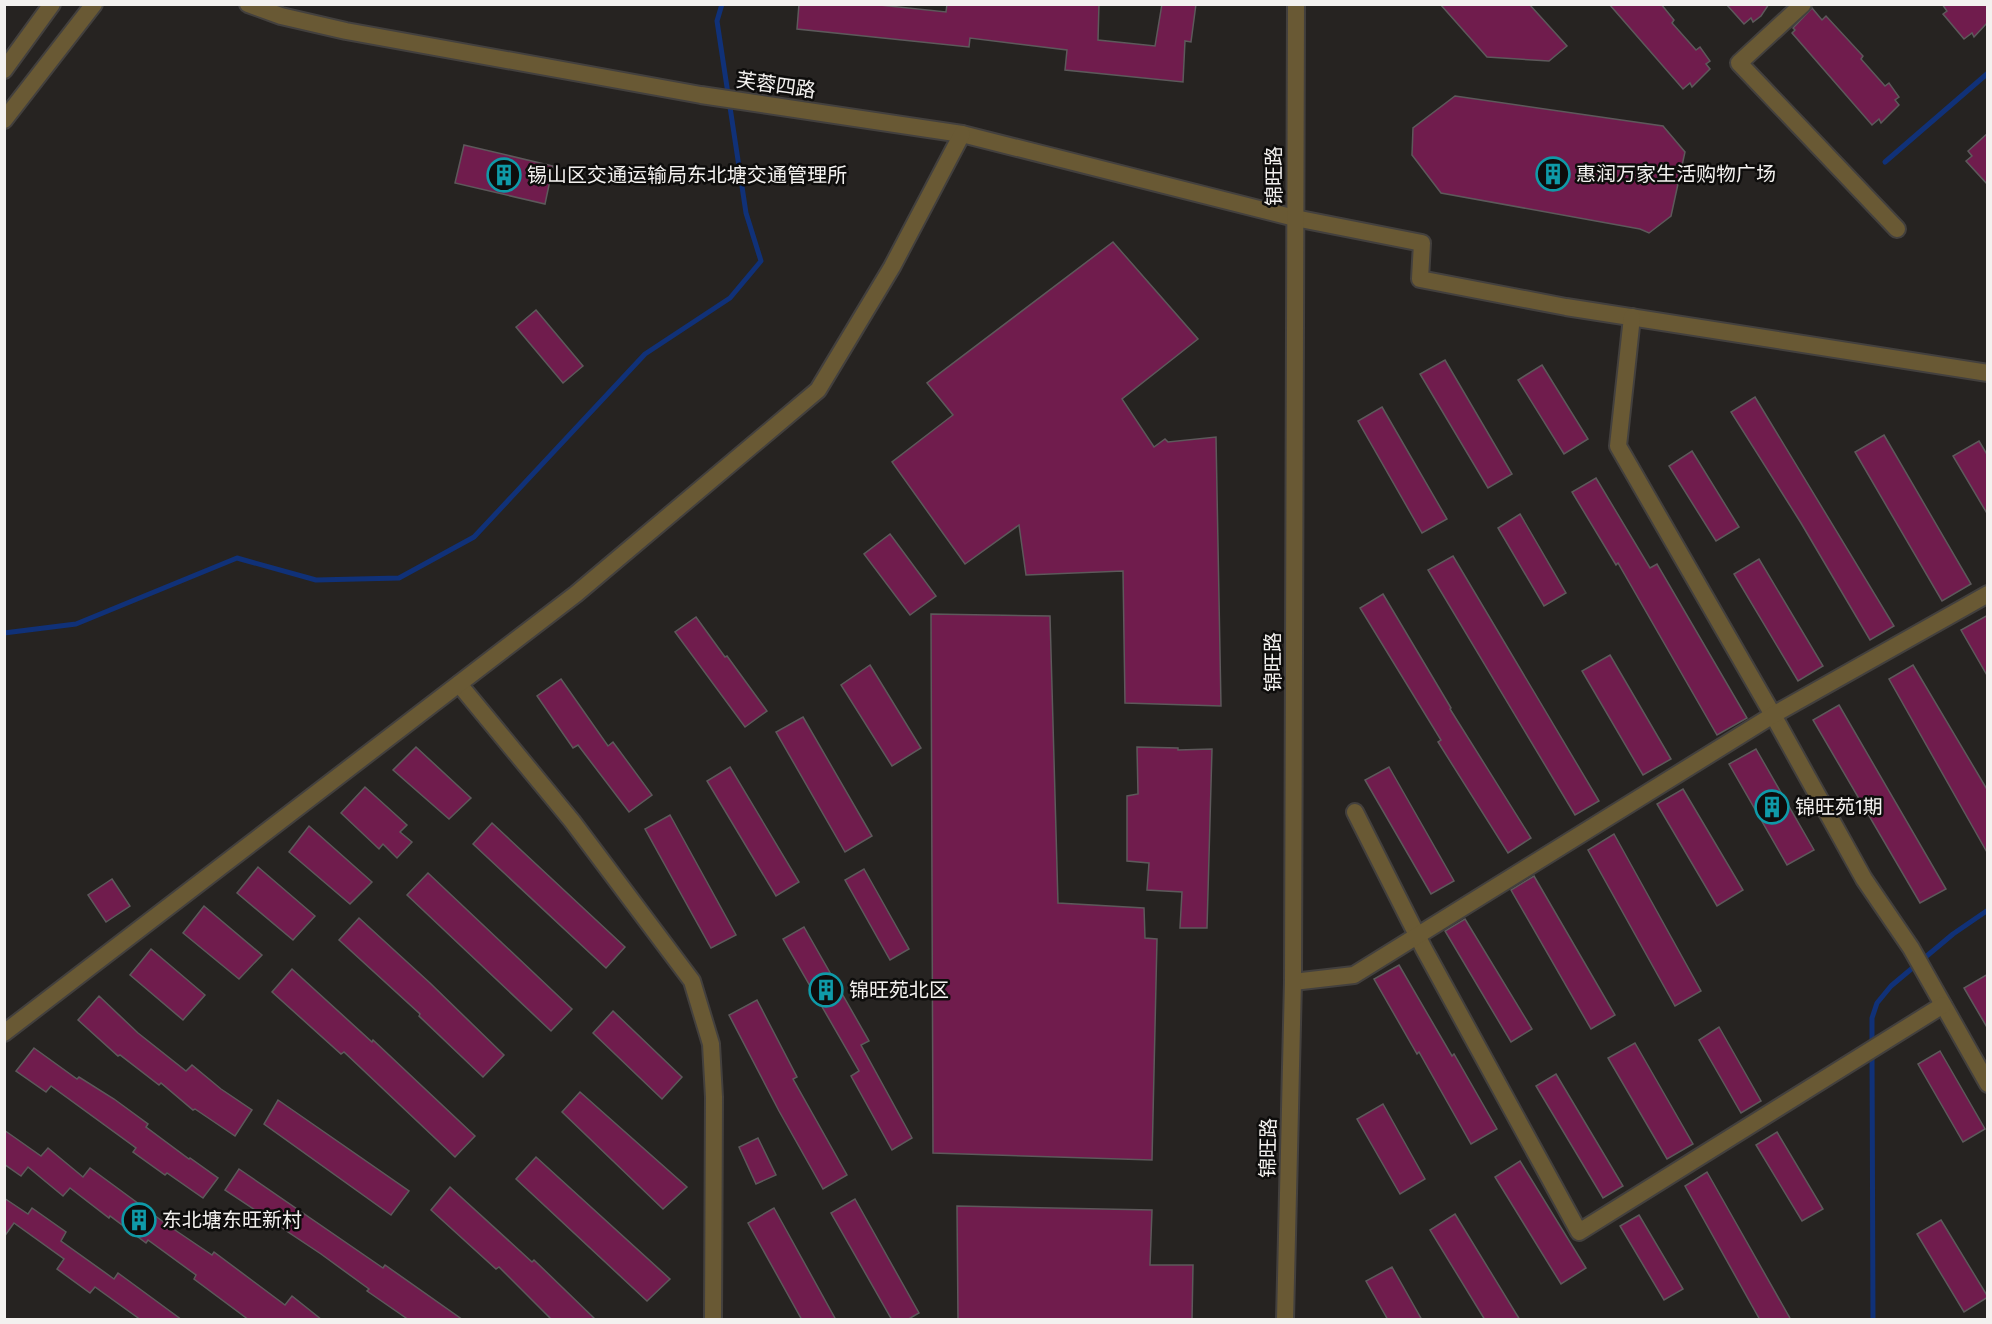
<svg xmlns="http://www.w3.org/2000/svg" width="1992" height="1324" font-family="'Fira Sans Condensed','Noto Sans SC',sans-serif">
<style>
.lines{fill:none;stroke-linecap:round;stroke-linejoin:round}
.stream{stroke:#103178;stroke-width:5}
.building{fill:#701c4d;stroke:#5d595b;stroke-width:1.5}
.minor-casing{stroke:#43403e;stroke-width:20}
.minor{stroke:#695934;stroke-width:16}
.labels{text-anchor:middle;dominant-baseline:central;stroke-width:5;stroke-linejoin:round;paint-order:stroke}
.street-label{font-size:20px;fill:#f3f1ef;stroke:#0e0d0c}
.poi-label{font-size:20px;fill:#f3f1ef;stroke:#0e0d0c;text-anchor:start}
</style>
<rect width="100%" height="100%" fill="#262321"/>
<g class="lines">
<g class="stream">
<path d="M 1885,162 L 1988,73"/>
<path d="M 4,633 L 76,624 L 237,558 L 316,580 L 399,578 L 474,537 L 645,354 L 730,298 L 761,261 L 746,213 L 717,21 L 722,4"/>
<path d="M 1872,1045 L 1872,1018 L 1877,1003 L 1891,986 L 1953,934 L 1988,910"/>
<path d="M 1872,1054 L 1873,1320"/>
</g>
</g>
<g class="building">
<path d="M 799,4 L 870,4 L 946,12 L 947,4 L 1099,4 L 1098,40 L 1155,46 L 1162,4 L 1196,4 L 1191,42 L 1185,41 L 1183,82 L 1065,70 L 1067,50 L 970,38 L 969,47 L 797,29 Z"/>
<path d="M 1440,4 L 1529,4 L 1567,46 L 1549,61 L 1487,57 Z"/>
<path d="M 1609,4 L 1661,4 L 1674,20 L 1672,23 L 1696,50 L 1700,47 L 1710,61 L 1706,64 L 1710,69 L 1692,87 L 1690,83 L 1683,89 Z"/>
<path d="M 1726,4 L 1769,4 L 1761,16 L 1753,22 L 1751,18 L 1744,24 Z"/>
<path d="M 1942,4 L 1988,4 L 1988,22 L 1974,37 L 1972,33 L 1964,39 L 1943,14 L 1947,11 Z"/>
<path d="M 1812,8 L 1822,20 L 1826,16 L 1863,56 L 1861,59 L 1885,86 L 1889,83 L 1899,97 L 1895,100 L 1899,105 L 1881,123 L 1879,119 L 1872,125 L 1792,33 L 1795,30 L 1793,28 Z"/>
<path d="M 1455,96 L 1663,126 L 1685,152 L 1671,216 L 1649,233 L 1640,229 L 1441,193 L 1412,155 L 1413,128 Z"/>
<path d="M 1988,133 L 1988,185 L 1966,161 L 1972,156 L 1968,151 Z"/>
<path d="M 464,145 L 553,166 L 545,204 L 455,183 Z"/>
<path d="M 1113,242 L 1198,339 L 1122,399 L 1154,447 L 1165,439 L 1168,442 L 1216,437 L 1221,706 L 1125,703 L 1123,571 L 1026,575 L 1019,525 L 965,564 L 892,462 L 953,415 L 927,383 Z"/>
<path d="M 536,310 L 583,366 L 563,383 L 516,327 Z"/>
<path d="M 1445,360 L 1512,474 L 1488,488 L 1420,374 Z"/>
<path d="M 1542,365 L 1588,439 L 1564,454 L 1518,380 Z"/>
<path d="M 1755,397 L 1894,626 L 1870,640 L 1801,523 L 1731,412 Z"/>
<path d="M 1382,407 L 1447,519 L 1422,533 L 1358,421 Z"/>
<path d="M 1884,435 L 1971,584 L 1942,601 L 1855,452 Z"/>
<path d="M 1979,441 L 1988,456 L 1988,515 L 1953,456 Z"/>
<path d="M 1692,451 L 1739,527 L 1716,541 L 1669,466 Z"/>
<path d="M 1596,478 L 1650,568 L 1657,564 L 1747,718 L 1717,735 L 1618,563 L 1616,565 L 1572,492 Z"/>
<path d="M 1520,514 L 1566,593 L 1544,606 L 1498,528 Z"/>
<path d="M 890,534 L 936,596 L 910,615 L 864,554 Z"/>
<path d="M 1453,556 L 1599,801 L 1575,815 L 1428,570 Z"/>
<path d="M 1759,559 L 1823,666 L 1798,681 L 1734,574 Z"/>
<path d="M 1383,594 L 1451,708 L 1450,709 L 1531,838 L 1508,853 L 1438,742 L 1441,740 L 1360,608 Z"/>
<path d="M 931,614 L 1050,616 L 1058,903 L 1144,908 L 1145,938 L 1157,939 L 1152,1160 L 933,1153 Z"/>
<path d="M 1988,615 L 1988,677 L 1961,630 Z"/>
<path d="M 696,617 L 725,657 L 727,656 L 767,711 L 745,727 L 675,632 Z"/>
<path d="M 1610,655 L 1671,759 L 1643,775 L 1582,671 Z"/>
<path d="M 870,665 L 921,748 L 892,766 L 841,685 Z"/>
<path d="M 1913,665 L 1988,791 L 1988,854 L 1889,679 Z"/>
<path d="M 561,679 L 608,746 L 613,742 L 652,795 L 629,812 L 578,745 L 573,748 L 537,696 Z"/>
<path d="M 1839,705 L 1946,889 L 1920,903 L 1813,720 Z"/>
<path d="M 803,717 L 872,836 L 845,852 L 776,732 Z"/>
<path d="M 416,747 L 471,798 L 449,819 L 393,770 Z"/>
<path d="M 1137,747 L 1178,748 L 1178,750 L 1212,749 L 1207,928 L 1180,928 L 1182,892 L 1147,890 L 1149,863 L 1127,861 L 1127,796 L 1138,794 Z"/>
<path d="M 1756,749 L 1814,850 L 1787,865 L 1729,764 Z"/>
<path d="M 730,767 L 799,882 L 776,896 L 707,781 Z"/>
<path d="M 1389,767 L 1454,881 L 1431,894 L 1365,780 Z"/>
<path d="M 365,787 L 407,825 L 400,832 L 412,842 L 397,858 L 383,844 L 379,849 L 341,813 Z"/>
<path d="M 1683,789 L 1743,890 L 1717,906 L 1657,804 Z"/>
<path d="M 670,815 L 736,935 L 711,948 L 645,829 Z"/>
<path d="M 492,823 L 625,947 L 606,968 L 473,844 Z"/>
<path d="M 309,826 L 372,882 L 350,904 L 289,852 Z"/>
<path d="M 1614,834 L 1701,991 L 1675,1006 L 1588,850 Z"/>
<path d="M 258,867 L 315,916 L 293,940 L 237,893 Z"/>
<path d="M 864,869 L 909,949 L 890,960 L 845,880 Z"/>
<path d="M 428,873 L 572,1009 L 551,1031 L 407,895 Z"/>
<path d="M 1534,876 L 1615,1015 L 1591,1029 L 1511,890 Z"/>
<path d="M 112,879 L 130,906 L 106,922 L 88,895 Z"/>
<path d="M 204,906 L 262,955 L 239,979 L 183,933 Z"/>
<path d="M 359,918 L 430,983 L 504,1055 L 483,1077 L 419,1016 L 420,1014 L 339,940 Z"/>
<path d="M 1465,919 L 1532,1029 L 1511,1042 L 1445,931 Z"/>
<path d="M 804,927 L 869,1041 L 861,1045 L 912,1138 L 892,1150 L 851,1076 L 859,1071 L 783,939 Z"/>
<path d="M 151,949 L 205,995 L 183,1020 L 130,975 Z"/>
<path d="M 1399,965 L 1452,1056 L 1454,1054 L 1497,1129 L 1471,1144 L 1419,1052 L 1417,1054 L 1374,979 Z"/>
<path d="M 292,969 L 372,1042 L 373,1040 L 475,1136 L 455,1157 L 344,1052 L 341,1054 L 272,992 Z"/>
<path d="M 1988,974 L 1988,1029 L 1964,988 Z"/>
<path d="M 99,996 L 138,1033 L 186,1071 L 192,1065 L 221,1089 L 252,1110 L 235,1136 L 195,1109 L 193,1110 L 161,1083 L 159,1085 L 120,1055 L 118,1056 L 78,1020 Z"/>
<path d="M 757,1000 L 797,1077 L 793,1079 L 847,1175 L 823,1189 L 779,1111 L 729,1015 Z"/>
<path d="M 613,1011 L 682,1077 L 662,1099 L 593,1033 Z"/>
<path d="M 1719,1027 L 1761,1101 L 1741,1113 L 1699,1040 Z"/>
<path d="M 1635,1043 L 1693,1144 L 1667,1159 L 1608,1058 Z"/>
<path d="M 34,1048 L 77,1079 L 79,1077 L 114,1099 L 148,1124 L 146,1127 L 189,1159 L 190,1158 L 218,1178 L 203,1198 L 167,1173 L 165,1175 L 133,1152 L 136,1148 L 51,1086 L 46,1092 L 16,1071 Z"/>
<path d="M 1940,1051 L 1985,1129 L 1963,1142 L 1918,1064 Z"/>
<path d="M 1556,1074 L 1623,1186 L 1603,1198 L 1536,1086 Z"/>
<path d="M 580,1092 L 687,1187 L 663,1209 L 562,1112 Z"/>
<path d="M 278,1100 L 409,1191 L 391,1215 L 264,1124 Z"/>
<path d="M 1383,1104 L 1425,1179 L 1400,1194 L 1357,1119 Z"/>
<path d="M 4,1130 L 41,1156 L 48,1148 L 83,1177 L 90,1168 L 169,1226 L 212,1255 L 214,1252 L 285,1305 L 292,1296 L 322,1320 L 249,1320 L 194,1279 L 196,1275 L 148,1240 L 146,1243 L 110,1216 L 109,1218 L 70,1188 L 63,1196 L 28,1167 L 21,1176 L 4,1164 Z"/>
<path d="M 1777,1132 L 1823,1209 L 1802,1221 L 1756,1145 Z"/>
<path d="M 758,1138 L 776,1175 L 756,1184 L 739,1147 Z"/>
<path d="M 536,1157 L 670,1279 L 647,1301 L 516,1179 Z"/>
<path d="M 1520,1161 L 1586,1268 L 1561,1284 L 1495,1177 Z"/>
<path d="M 239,1169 L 383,1268 L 385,1265 L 463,1320 L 409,1320 L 367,1291 L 369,1289 L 321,1254 L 225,1190 Z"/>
<path d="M 1707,1172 L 1791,1320 L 1760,1320 L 1685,1186 Z"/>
<path d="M 450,1187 L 532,1262 L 534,1260 L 596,1320 L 552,1320 L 499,1267 L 496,1269 L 431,1210 Z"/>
<path d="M 4,1198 L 28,1214 L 32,1208 L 66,1232 L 61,1241 L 114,1279 L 118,1273 L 182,1320 L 141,1320 L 95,1287 L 90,1293 L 57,1269 L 64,1259 L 14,1223 L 4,1237 Z"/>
<path d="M 855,1199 L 919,1313 L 907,1320 L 892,1320 L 831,1213 Z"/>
<path d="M 957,1206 L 1152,1210 L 1150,1265 L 1193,1265 L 1192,1320 L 958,1320 Z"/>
<path d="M 774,1208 L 836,1320 L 802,1320 L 748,1223 Z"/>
<path d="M 1455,1214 L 1520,1320 L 1485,1320 L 1430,1230 Z"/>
<path d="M 1639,1215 L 1683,1289 L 1664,1300 L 1620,1226 Z"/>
<path d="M 1941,1220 L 1988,1297 L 1964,1312 L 1917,1234 Z"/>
<path d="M 1392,1267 L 1422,1320 L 1388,1320 L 1366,1281 Z"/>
</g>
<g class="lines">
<defs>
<g id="minor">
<path d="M 248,4 L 281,16 L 346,31 L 701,95 L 962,134 L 1295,218 L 1422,243 L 1420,279 L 1566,307 L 1988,373"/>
<path d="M 1803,4 L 1739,63 L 1897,229"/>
<path d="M 4,70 L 52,4"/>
<path d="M 4,120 L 94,4"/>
<path d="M 1632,317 L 1618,446 L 1773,715 L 1864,879 L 1911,948 L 1988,1084"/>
<path d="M 459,684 L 572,821 L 692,981 L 711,1044 L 714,1097 L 713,1320"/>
<path d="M 1355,812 L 1424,949 L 1579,1232 L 1943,1005"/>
<path d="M 1293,982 L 1354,975 L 1773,715 L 1988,594"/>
<path d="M 4,1033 L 576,594 L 818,390 L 892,267 L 962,134"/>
<path d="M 1285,1320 L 1293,982 L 1296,4"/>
</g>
</defs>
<use href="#minor" class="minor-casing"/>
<use href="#minor" class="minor"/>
</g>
<defs>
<symbol id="building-ring" viewBox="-11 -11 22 22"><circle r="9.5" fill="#0e0d0c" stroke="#0f9aa8" stroke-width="1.5"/><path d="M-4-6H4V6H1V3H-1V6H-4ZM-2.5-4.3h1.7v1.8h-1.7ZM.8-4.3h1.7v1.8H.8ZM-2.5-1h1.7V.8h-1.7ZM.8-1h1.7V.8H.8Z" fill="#0f9aa8"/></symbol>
</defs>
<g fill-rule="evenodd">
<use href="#building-ring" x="1534" y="155" width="38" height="38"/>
<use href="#building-ring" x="485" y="156" width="38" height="38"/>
<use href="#building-ring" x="1753" y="788" width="38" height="38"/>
<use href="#building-ring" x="807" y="971" width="38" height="38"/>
<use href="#building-ring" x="120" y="1201" width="38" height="38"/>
</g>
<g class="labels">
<g class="street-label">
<text transform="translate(776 85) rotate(8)">芙蓉四路</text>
<text transform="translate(1274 176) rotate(-90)">锦旺路</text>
<text transform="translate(1273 662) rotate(-90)">锦旺路</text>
<text transform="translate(1268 1148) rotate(-89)">锦旺路</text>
</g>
<g class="poi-label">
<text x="1576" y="174">惠润万家生活购物广场</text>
<text x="527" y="175">锡山区交通运输局东北塘交通管理所</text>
<text x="1795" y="807">锦旺苑1期</text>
<text x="849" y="990">锦旺苑北区</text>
<text x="162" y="1220">东北塘东旺新村</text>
</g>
</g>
<rect width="1992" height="1324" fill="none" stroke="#f3f1ef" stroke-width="12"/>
</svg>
